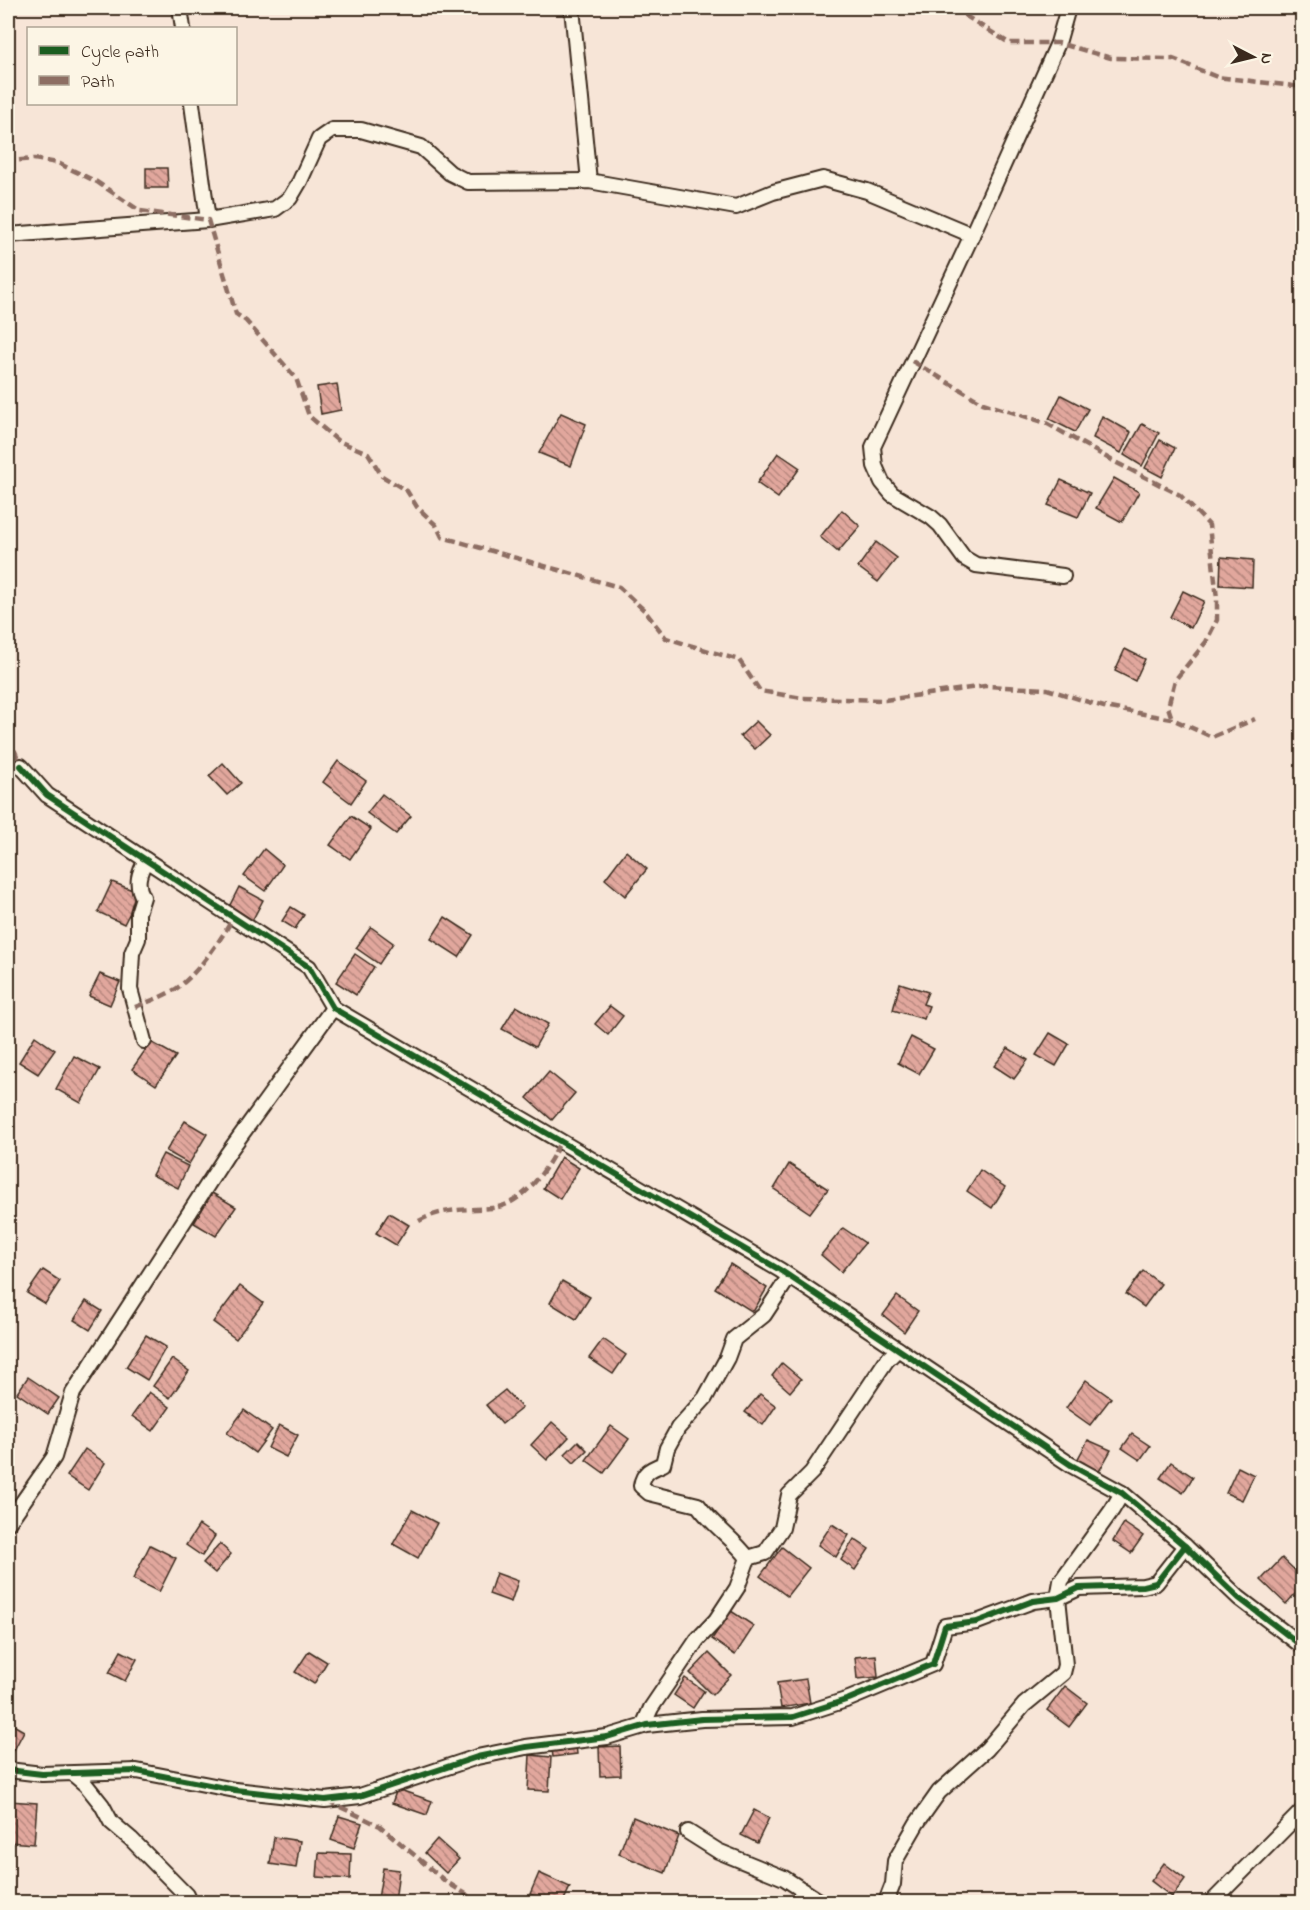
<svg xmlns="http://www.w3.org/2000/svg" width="1310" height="1910" font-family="'Indie Flower',sans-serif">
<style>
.building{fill:url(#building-back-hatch);stroke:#3b2a1e;stroke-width:1.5}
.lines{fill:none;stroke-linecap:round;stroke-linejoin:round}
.minor-casing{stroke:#3b2a1e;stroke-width:18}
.minor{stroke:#fcf5e5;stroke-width:14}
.quiet{stroke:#8d6e63;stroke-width:4.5;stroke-dasharray:9 4.5;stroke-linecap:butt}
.cycleway-casing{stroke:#fcf5e5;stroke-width:10}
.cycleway{stroke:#1b5e20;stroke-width:6}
</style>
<defs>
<pattern id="building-back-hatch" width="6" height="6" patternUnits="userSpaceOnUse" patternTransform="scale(1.5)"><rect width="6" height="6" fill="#e1a79d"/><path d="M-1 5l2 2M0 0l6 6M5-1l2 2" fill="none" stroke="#b8887f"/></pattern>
</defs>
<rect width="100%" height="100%" fill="#f7e5d7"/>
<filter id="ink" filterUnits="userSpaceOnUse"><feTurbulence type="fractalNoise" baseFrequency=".0167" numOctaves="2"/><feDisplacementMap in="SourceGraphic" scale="12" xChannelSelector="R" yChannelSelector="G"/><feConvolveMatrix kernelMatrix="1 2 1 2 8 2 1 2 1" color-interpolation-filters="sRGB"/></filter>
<g filter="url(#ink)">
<g class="building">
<path d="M 146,168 L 167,168 L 168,188 L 146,188 Z"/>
<path d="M 337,384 L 341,410 L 321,414 L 317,387 Z"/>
<path d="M 1061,395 L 1088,409 L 1075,432 L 1049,419 Z"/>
<path d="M 561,413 L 586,424 L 571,466 L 539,453 Z"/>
<path d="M 1102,416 L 1131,432 L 1121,453 L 1093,438 Z"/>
<path d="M 1142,424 L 1159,433 L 1142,466 L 1124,455 Z"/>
<path d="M 1160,440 L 1175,448 L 1162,477 L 1145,468 Z"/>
<path d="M 778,453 L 800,468 L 778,498 L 757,483 Z"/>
<path d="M 1114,478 L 1139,492 L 1122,522 L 1096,508 Z"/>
<path d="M 1061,480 L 1090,493 L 1078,517 L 1048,505 Z"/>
<path d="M 842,510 L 860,526 L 838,552 L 820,537 Z"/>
<path d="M 876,542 L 897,558 L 878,582 L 858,567 Z"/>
<path d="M 1221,557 L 1253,560 L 1252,587 L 1220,585 Z"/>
<path d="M 1183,591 L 1204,601 L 1191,628 L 1170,617 Z"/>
<path d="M 1125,649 L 1145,659 L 1135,681 L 1115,671 Z"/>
<path d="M 756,721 L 770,735 L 755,749 L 740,736 Z"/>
<path d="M 338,761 L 366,781 L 351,803 L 323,782 Z"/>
<path d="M 223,763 L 241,783 L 227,795 L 209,776 Z"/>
<path d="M 382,794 L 411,816 L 396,834 L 367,813 Z"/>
<path d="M 351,816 L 371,829 L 350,859 L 330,845 Z"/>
<path d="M 264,849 L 283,865 L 265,891 L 244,876 Z"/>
<path d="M 626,851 L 647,869 L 625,896 L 605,879 Z"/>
<path d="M 112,882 L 140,893 L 124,924 L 98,912 Z"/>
<path d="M 239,887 L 263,900 L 252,921 L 228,909 Z"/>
<path d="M 291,907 L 304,915 L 295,929 L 282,921 Z"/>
<path d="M 445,917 L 473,935 L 459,957 L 431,939 Z"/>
<path d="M 371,927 L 393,943 L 379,964 L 356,948 Z"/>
<path d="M 355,954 L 374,967 L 356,995 L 336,982 Z"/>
<path d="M 100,974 L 120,982 L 110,1005 L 89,996 Z"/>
<path d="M 900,983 L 928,992 L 923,1004 L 929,1006 L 924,1019 L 893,1010 Z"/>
<path d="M 516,1006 L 548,1024 L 535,1047 L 502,1029 Z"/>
<path d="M 610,1006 L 623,1016 L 608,1035 L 595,1024 Z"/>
<path d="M 1050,1033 L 1069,1044 L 1056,1066 L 1036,1055 Z"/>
<path d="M 35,1036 L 55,1050 L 38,1074 L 19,1062 Z"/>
<path d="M 911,1037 L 934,1049 L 919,1074 L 898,1063 Z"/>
<path d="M 151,1042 L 176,1056 L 156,1085 L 132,1069 Z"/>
<path d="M 1008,1048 L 1028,1060 L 1014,1079 L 994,1066 Z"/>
<path d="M 74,1056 L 100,1069 L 81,1103 L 56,1089 Z"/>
<path d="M 549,1072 L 575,1093 L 552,1120 L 527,1098 Z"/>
<path d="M 185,1121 L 207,1134 L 189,1164 L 166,1151 Z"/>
<path d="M 163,1154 L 188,1166 L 178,1188 L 152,1175 Z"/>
<path d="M 561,1157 L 579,1168 L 560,1199 L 543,1188 Z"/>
<path d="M 789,1164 L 828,1189 L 810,1213 L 774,1189 Z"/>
<path d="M 980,1170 L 1005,1187 L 992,1208 L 967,1191 Z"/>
<path d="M 212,1193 L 236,1207 L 216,1236 L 194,1223 Z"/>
<path d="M 389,1213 L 409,1225 L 396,1245 L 376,1233 Z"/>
<path d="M 843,1228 L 865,1243 L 841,1272 L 821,1255 Z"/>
<path d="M 730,1264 L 767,1288 L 753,1312 L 715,1288 Z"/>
<path d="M 43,1270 L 60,1281 L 45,1304 L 27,1293 Z"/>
<path d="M 1143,1271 L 1161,1284 L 1144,1307 L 1126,1294 Z"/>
<path d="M 562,1281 L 590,1297 L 576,1319 L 550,1303 Z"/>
<path d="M 240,1286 L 263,1303 L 236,1339 L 213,1322 Z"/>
<path d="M 897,1296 L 918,1311 L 904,1332 L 883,1315 Z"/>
<path d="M 86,1301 L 102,1311 L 90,1330 L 74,1320 Z"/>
<path d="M 146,1335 L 166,1347 L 147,1380 L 126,1367 Z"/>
<path d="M 603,1339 L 626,1355 L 613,1374 L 589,1358 Z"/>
<path d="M 172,1359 L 189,1371 L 170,1398 L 153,1386 Z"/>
<path d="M 782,1363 L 801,1379 L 790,1392 L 772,1376 Z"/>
<path d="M 28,1377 L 59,1398 L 48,1414 L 17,1393 Z"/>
<path d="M 1086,1380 L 1111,1398 L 1090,1425 L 1066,1408 Z"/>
<path d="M 505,1390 L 522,1408 L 502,1424 L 486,1405 Z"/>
<path d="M 149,1392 L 170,1407 L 153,1431 L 132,1416 Z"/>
<path d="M 760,1394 L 776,1406 L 763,1425 L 745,1412 Z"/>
<path d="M 244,1410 L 272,1430 L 255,1453 L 227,1433 Z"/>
<path d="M 552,1422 L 569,1437 L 547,1460 L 531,1445 Z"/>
<path d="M 279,1425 L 298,1435 L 286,1457 L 268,1448 Z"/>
<path d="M 611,1426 L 629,1439 L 604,1473 L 586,1460 Z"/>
<path d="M 1132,1434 L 1150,1446 L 1140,1460 L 1122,1448 Z"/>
<path d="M 1088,1440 L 1111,1450 L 1097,1475 L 1075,1464 Z"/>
<path d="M 578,1441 L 587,1450 L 574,1463 L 565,1454 Z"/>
<path d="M 85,1449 L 105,1463 L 88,1490 L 67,1476 Z"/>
<path d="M 1171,1462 L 1193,1477 L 1183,1493 L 1160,1478 Z"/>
<path d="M 1238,1467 L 1254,1475 L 1242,1500 L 1226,1493 Z"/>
<path d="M 412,1510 L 437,1523 L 418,1558 L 393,1544 Z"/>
<path d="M 1124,1523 L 1143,1536 L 1131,1553 L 1113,1541 Z"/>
<path d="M 832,1524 L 849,1535 L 836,1557 L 818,1545 Z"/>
<path d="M 199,1525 L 215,1536 L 202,1556 L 186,1545 Z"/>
<path d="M 854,1539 L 869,1549 L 855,1570 L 841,1560 Z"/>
<path d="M 220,1544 L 231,1554 L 215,1573 L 203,1563 Z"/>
<path d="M 150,1545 L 176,1558 L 159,1592 L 133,1579 Z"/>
<path d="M 782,1547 L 809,1568 L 787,1596 L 760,1576 Z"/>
<path d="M 1282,1558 L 1302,1577 L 1302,1586 L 1286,1604 L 1261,1580 Z"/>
<path d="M 496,1573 L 518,1581 L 511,1602 L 489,1594 Z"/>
<path d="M 731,1611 L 754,1626 L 735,1655 L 712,1639 Z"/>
<path d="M 121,1651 L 137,1659 L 125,1681 L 109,1673 Z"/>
<path d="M 309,1651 L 327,1662 L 314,1684 L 295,1672 Z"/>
<path d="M 709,1653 L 731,1675 L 712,1695 L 690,1673 Z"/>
<path d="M 876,1655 L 878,1677 L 857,1679 L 855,1657 Z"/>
<path d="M 685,1678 L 704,1691 L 693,1708 L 674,1695 Z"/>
<path d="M 806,1679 L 810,1703 L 781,1708 L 777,1683 Z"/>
<path d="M 1065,1686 L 1087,1703 L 1069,1727 L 1047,1710 Z"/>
<path d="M 8,1722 L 24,1731 L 13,1752 L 8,1749 Z"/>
<path d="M 576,1745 L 577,1754 L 553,1757 L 552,1749 Z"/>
<path d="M 620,1746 L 621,1775 L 600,1776 L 599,1747 Z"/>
<path d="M 530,1755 L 551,1757 L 549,1791 L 528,1790 Z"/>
<path d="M 397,1789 L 432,1801 L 427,1815 L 392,1803 Z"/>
<path d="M 9,1801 L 37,1803 L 34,1844 L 8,1842 Z"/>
<path d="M 754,1810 L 769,1818 L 757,1843 L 741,1835 Z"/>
<path d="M 339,1816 L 362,1823 L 354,1848 L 331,1840 Z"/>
<path d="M 633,1817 L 679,1836 L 665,1873 L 619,1854 Z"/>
<path d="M 274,1837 L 300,1841 L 296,1868 L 270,1864 Z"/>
<path d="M 437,1839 L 459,1859 L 446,1873 L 425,1853 Z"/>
<path d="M 319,1853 L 351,1854 L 350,1879 L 317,1877 Z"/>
<path d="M 1164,1863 L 1185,1879 L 1172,1897 L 1151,1881 Z"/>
<path d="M 383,1868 L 399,1870 L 395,1902 L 378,1899 Z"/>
<path d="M 539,1873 L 570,1887 L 563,1902 L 550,1902 L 530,1894 Z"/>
</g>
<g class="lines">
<defs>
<g id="minor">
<path d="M 180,8 L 183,28"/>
<path d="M 572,8 L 589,181"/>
<path d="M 192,104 L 208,220"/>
<path d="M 8,235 L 208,220 L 275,209 L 290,198 L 300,181 L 319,139 L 332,130 L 361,130 L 421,147 L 450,173 L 468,182 L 589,181 L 736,207 L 773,192 L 823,179 L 867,191 L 972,235"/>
<path d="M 1063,576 L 976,565 L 964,558 L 940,525 L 931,517 L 892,494 L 882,482 L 875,466 L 873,447 L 972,235 L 1058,43 L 1068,8"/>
<path d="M 21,766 L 47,795 L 309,967 L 333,1008 L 780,1270 L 1071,1465 L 1122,1493 L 1185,1546 L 1239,1598 L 1302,1646"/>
<path d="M 144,1041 L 130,989 L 132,953 L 138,939 L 138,913 L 143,897 C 135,884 139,873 146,860"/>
<path d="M 8,1523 L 54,1457 L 73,1393 L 228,1153 L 333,1008"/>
<path d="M 748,1558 C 733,1538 712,1525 698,1505 L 649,1493 L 641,1486 C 643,1472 651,1469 663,1464 L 667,1448 L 678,1428 L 705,1398 L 727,1358 L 734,1339 L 764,1315 L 789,1277"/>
<path d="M 643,1726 L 651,1708 L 697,1640 L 716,1620 L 737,1588 L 748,1558 L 765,1553 L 782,1528 L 789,1495 L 812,1472 L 886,1361 L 898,1349"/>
<path d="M 8,1770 L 42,1774 L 137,1771 L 235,1790 L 325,1800 L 360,1796 L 477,1757 L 526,1747 L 607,1737 L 647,1725 L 702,1719 L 793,1717 L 849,1699 L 933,1664 L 945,1626 L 977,1622 L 1033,1601 L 1058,1598 L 1079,1588 L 1143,1586 L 1156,1583 L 1185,1546"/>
<path d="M 73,1774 L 86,1785 L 102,1805 L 111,1822 L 131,1839 L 186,1895 L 189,1902"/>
<path d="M 688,1832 L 718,1851 L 784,1878 L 821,1902"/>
<path d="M 886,1902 L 893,1884 L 895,1861 L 917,1823 L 939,1792 L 987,1749 L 1024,1705 L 1063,1673 L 1065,1665 L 1058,1598 L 1061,1581 L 1112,1510 L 1122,1493"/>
<path d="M 1212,1902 L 1302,1811"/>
</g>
</defs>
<use href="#minor" class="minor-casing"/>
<use href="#minor" class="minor"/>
<g class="quiet">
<path d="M 953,8 L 1009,43 L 1058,43 L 1111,58 L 1173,59 L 1217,77 L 1302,87"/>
<path d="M 8,157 L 10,161 L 34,159 L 58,163 L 97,182 L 140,211 L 208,220 L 236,314 L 246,321 L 296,378 L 309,416 L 338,441 L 368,453 L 382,476 L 407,491 L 417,507 L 436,525 L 442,537 L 619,587 L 644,610 L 666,638 L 739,660 L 760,691 L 802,698 L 885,700 L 985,686 L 1047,689 L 1104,707 L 1172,719 L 1212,737 L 1255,719"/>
<path d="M 912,361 L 983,403 L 1046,423 L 1113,461 L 1180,495 L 1209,525 L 1217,599 L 1217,620 L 1206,642 L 1175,680 L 1168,707 L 1172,719"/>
<path d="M 8,711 L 11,722 L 10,739 L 21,766 L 8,765"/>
<path d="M 135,1007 C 148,1002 162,997 174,990 C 194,978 222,939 233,918"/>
<path d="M 419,1221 C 442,1208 466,1210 492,1208 C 524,1205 548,1168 560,1142"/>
<path d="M 328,1801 L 380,1826 L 445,1881 L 466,1894 L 473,1902"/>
</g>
<defs>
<g id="cycleway">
<path d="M 21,766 L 47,795 L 309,967 L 333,1008 L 780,1270 L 1071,1465 L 1122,1493 L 1185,1546 L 1239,1598 L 1302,1646"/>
<path d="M 8,1770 L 42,1774 L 137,1771 L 235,1790 L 325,1800 L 360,1796 L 477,1757 L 526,1747 L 607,1737 L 647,1725 L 702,1719 L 793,1717 L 849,1699 L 933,1664 L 945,1626 L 977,1622 L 1033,1601 L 1058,1598 L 1079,1588 L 1143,1586 L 1156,1583 L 1185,1546"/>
</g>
</defs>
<use href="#cycleway" class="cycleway-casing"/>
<use href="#cycleway" class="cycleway"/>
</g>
</g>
<rect width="1310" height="1910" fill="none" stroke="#fcf5e5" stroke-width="30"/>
<rect x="15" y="15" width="1280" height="1880" fill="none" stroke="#3b2a1e" stroke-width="2" filter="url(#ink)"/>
<rect x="27" y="27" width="210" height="78" fill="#fcf5e5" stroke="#afa495" stroke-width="1.5"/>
<rect x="39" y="46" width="30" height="9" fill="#1b5e20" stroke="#afa495" stroke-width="1.5"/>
<text x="81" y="57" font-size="18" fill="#3b2a1e">Cycle path</text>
<rect x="39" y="76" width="30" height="9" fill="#8d6e63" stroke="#afa495" stroke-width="1.5"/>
<text x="81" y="87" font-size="18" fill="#3b2a1e">Path</text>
<g transform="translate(1253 57) rotate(97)" stroke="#fcf5e5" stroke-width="4.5" paint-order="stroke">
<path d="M0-4.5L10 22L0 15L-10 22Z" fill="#3b2a1e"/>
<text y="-9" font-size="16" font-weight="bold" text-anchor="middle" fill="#3b2a1e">N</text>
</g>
</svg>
